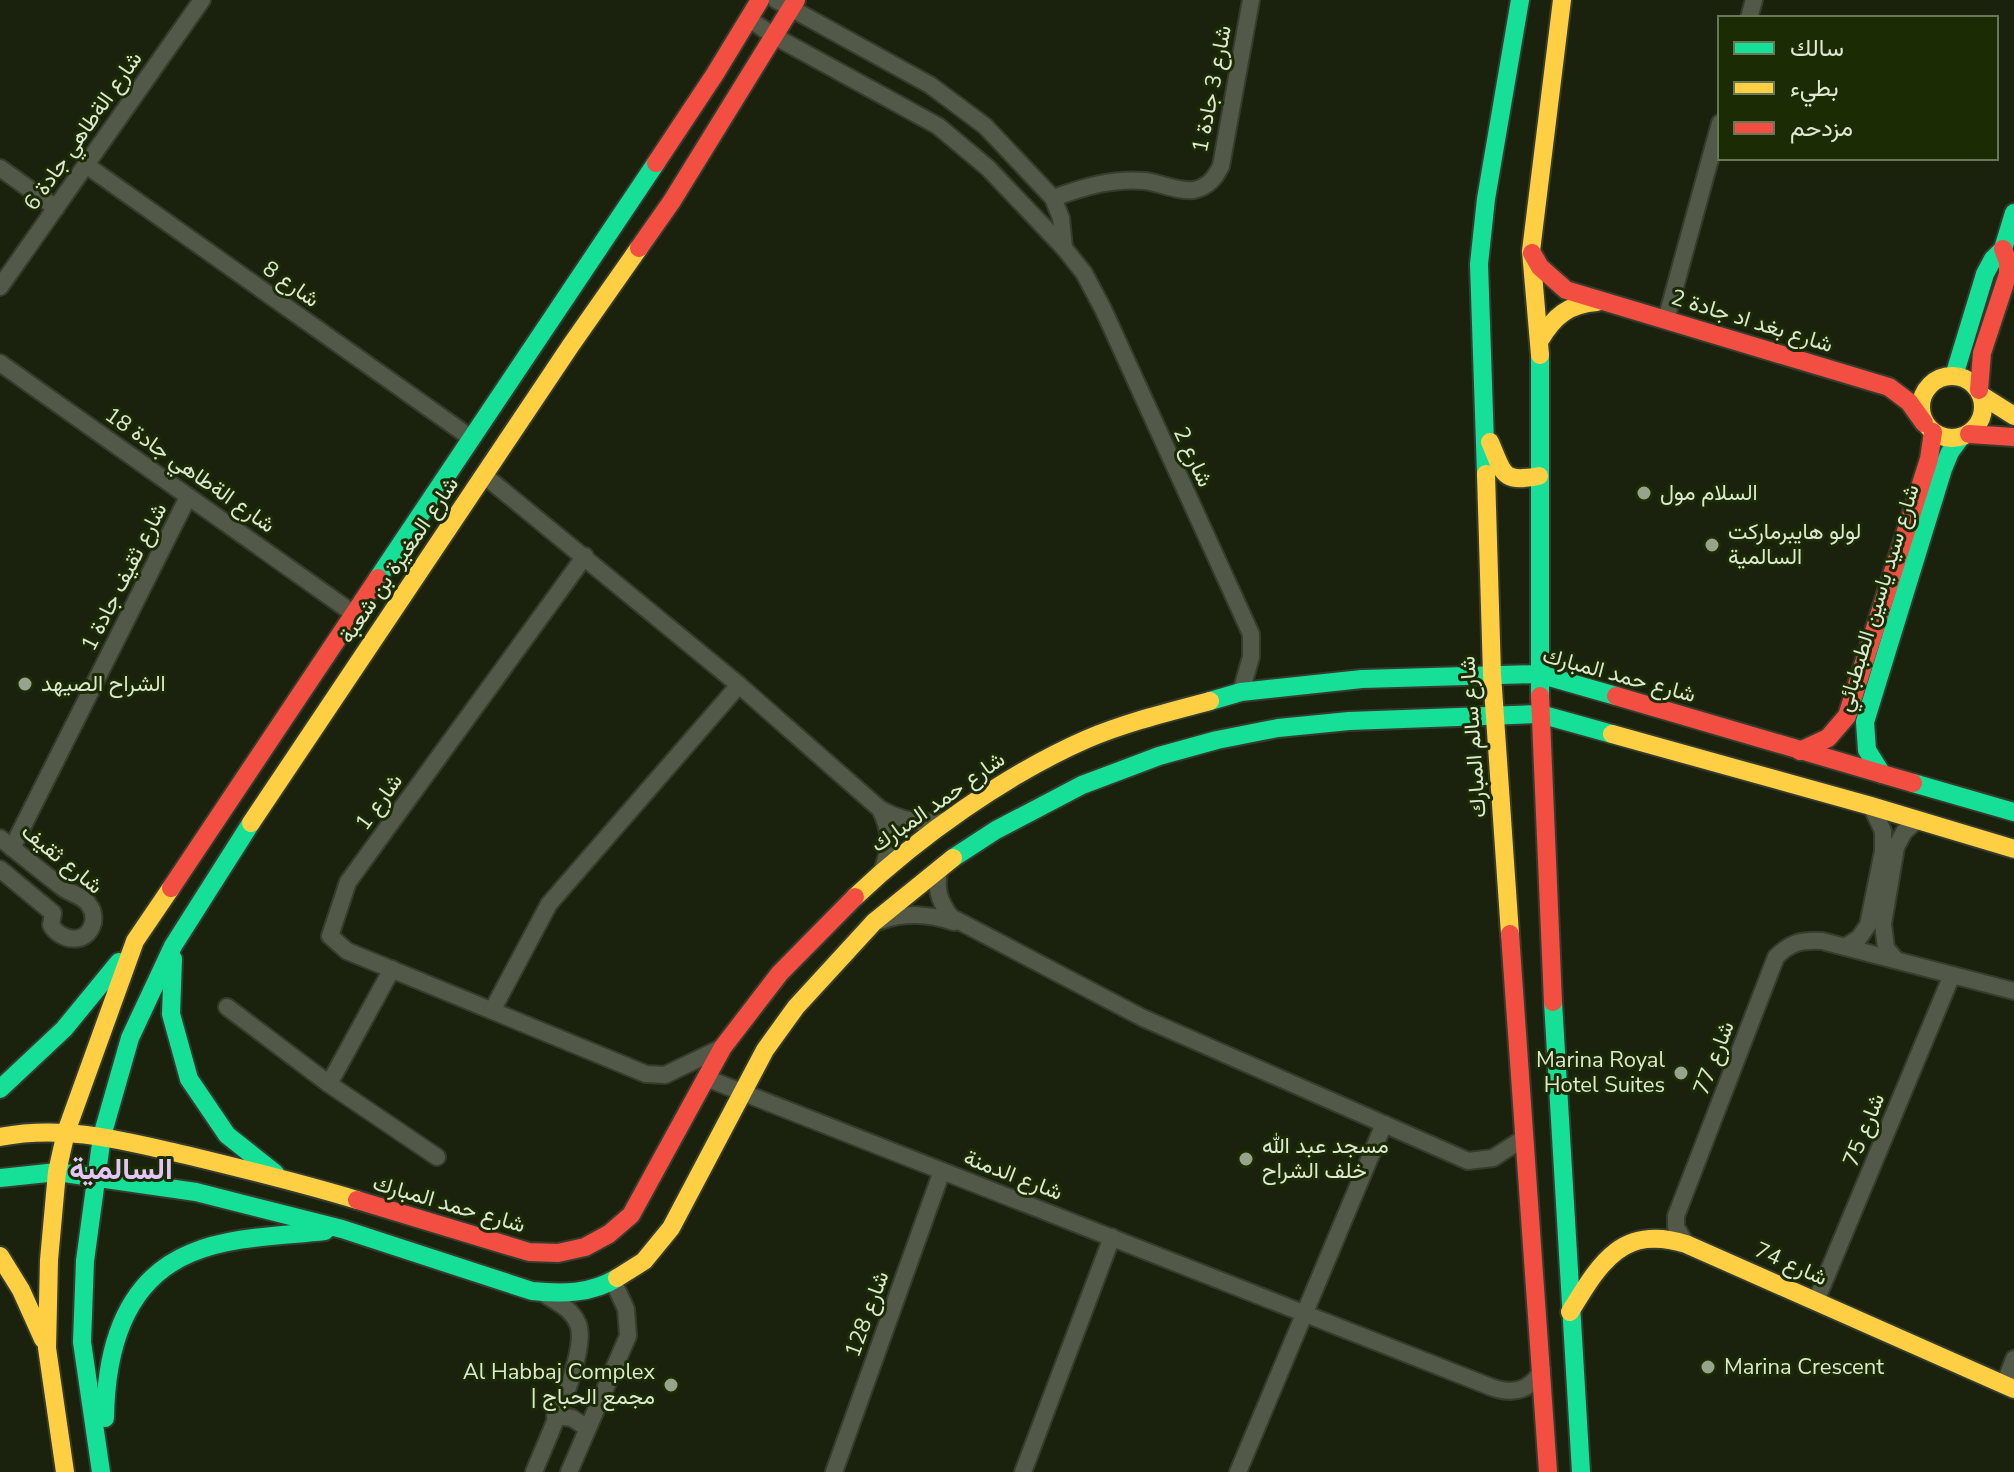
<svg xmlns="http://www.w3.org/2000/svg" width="2014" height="1472" font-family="'Nunito Sans',Vazirmatn,sans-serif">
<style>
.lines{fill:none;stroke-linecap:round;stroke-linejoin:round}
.street-casing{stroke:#353c2d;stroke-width:20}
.fast-casing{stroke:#353c2d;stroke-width:22}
.slow-casing{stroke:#353c2d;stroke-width:22}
.jam-casing{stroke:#353c2d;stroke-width:22}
.street{stroke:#525949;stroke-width:16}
.fast{stroke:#16e098;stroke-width:18}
.slow{stroke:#ffcf43;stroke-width:18}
.jam{stroke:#f24e42;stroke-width:18}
.poi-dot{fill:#98a38c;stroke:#1b2b04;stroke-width:3}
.labels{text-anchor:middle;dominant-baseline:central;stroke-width:6;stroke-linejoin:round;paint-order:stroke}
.street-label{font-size:22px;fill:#dce8d1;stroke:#1b2b04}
.poi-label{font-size:22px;fill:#dce8d1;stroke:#1b2b04;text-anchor:start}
.district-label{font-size:30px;font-weight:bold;fill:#e3c5fb;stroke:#1b2b04}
</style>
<rect width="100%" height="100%" fill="#1a220d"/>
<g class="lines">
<defs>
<g id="street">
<path d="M 776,0 L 930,85 L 985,126 L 1053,198 L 1061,218 L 1064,248"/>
<path d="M 1749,18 L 1754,0"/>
<path d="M 749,19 L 774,36 L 938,126 L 988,168 L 1064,248 L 1084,273 L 1103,309 L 1251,634 L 1251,657 L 1241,692"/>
<path d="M 86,165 L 471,438"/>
<path d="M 0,168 L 56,208"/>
<path d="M 1053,198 C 1084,187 1112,178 1145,181 C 1160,183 1179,192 1194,190 C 1208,187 1215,178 1221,166 L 1251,0"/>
<path d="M 0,287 L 202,0"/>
<path d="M 1666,320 L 1720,123"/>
<path d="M 0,363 L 354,614"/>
<path d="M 485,476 L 739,685 L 880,809 C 901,821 921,825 945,821"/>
<path d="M 585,556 L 348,882 L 330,936 L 347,951 L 646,1074 L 665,1075 L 721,1048"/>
<path d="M 880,809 C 891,830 891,849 882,871"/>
<path d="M 0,838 C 21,855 42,872 63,888 C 71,894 84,896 89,905 C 93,910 94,917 93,923 C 87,946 60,941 51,925 L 53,913 L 0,869"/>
<path d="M 12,848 L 188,497"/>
<path d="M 940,867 C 935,887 938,900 951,917 L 1143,1018 L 1468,1161 L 1493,1158 L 1524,1138"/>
<path d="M 880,921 C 906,912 928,914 954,922"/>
<path d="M 1845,947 L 1859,938 L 1868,925 L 1883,851 L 1883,831 L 1871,806"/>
<path d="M 1896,960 L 1886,948 L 1883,924 L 1896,847 L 1904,832 L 1917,820"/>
<path d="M 227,1007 L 329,1084 L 437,1157"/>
<path d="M 493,1009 L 549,904 L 739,685"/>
<path d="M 706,1078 L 1491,1387 C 1513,1395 1530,1391 1542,1370"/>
<path d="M 329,1084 L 392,969"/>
<path d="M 1686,1244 L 1676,1227 L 1676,1216 L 1776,957 C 1791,942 1801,940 1822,941 L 2014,991"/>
<path d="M 1816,1301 L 1952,975"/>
<path d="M 2004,1385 L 2014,1359"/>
<path d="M 555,1416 L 572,1418 L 587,1428"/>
<path d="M 534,1472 C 546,1441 589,1352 578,1324 C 572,1309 558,1303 546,1295"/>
<path d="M 569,1472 L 628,1336 L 626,1309 L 613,1281"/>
<path d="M 834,1472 L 942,1171"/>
<path d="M 1023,1472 L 1112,1237"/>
<path d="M 1238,1472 L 1384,1124"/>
</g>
<g id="fast">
<path d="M 1954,376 L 1985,274 L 1993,259 L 2003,249 L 2014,213"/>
<path d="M 1486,474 L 1479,264 L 1486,199 L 1520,0"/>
<path d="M 378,578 L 656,163"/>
<path d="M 1540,696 L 1540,355"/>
<path d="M 1210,701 L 1241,692 L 1362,679 L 1539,674 L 1616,696"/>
<path d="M 1882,774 L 1867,750 L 1865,722 L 1943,469 L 1950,452 L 1961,437"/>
<path d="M 1913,783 L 2014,812"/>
<path d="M 953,858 L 996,830 L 1082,785 L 1159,756 L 1217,740 L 1278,728 L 1349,721 L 1540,714 L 1612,734"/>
<path d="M 173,959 L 171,1014 L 189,1079 L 227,1135 L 275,1173"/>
<path d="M 1553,1002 L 1581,1472"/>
<path d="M 0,1089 L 64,1029 L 119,962"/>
<path d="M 0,1178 L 57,1172 L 196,1192 L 342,1229 L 532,1291 C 562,1294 591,1294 617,1278"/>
<path d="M 105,1418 C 106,1351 123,1281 191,1253 C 232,1236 281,1236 325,1231"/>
<path d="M 101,1472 L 82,1342 L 85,1261 L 102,1136 L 130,1038 L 173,946 L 251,823"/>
</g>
<g id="slow">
<path d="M 1540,340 C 1554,316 1569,304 1597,302"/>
<path d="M 1540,355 L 1531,251 L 1562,0"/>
<circle cx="1952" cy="407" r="31"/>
<path d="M 1981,395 L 2014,416"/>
<path d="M 1490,442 C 1504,474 1501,483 1539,476"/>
<path d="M 1486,474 L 1492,674 L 1510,934"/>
<path d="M 1612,734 L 1871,806 L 2014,849"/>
<path d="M 251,823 L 571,345 L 639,248"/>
<path d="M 855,897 C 919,836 1007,774 1087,739 C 1127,722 1169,712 1210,701"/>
<path d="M 0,1137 C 64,1124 124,1141 186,1155 C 244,1169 301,1183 357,1200"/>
<path d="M 0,1256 L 21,1290 L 43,1339"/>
<path d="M 617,1278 L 644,1261 L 671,1228 L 765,1050 L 796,1007 L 874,922 L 953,858"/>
<path d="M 1570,1312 C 1600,1263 1622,1224 1686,1244 L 2014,1389"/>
<path d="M 65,1472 L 47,1348 L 49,1260 L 57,1172 L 66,1132 L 135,941 L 171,888"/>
</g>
<g id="jam">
<path d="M 656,163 L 715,74 L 760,0"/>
<path d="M 639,248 L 672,201 L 796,0"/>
<path d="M 1532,253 L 1540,267 L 1566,290 L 1889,387 L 1909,402 L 1924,423"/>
<path d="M 1979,390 L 1982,353 L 2008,274 L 2008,262 L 2003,249"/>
<path d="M 1969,434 L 2014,437"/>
<path d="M 1540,696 L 1553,1002"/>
<path d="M 1616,696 L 1913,783"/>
<path d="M 1800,751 L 1828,738 L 1847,716 L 1929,459 L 1933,432"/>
<path d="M 171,888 L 378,578"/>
<path d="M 1510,934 L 1548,1472"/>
<path d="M 357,1200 L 529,1252 L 558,1253 L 585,1247 L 609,1234 L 631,1215 L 723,1047 L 780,973 L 855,897"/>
</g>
</defs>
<use href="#street" class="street-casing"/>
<use href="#fast" class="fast-casing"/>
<use href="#slow" class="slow-casing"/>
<use href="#jam" class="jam-casing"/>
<use href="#street" class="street"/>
<use href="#fast" class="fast"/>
<use href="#slow" class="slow"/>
<use href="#jam" class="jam"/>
</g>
<g class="poi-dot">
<circle cx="1644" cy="493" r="8"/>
<circle cx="1712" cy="545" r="8"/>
<circle cx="25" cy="684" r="8"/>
<circle cx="1681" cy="1073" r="8"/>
<circle cx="1246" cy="1159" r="8"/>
<circle cx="1708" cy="1367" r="8"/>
<circle cx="671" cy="1385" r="8"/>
</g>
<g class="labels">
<g class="street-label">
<text transform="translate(1212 89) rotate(-79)">شارع 3 جادة 1</text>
<text transform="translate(83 131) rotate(-55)">شارع الةطاهي جادة 6</text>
<text transform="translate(291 284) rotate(35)">شارع 8</text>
<text transform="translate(1752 321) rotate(17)">شارع بغد اد جادة 2</text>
<text transform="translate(1193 457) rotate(65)">شارع 2</text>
<text transform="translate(190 470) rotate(35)">شارع الةطاهي جادة 18</text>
<text transform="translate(399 560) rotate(-56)">شارع المغيرة بن شعبة</text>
<text transform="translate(124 577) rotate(-63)">شارع ثقيف جادة 1</text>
<text transform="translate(1878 598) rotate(-73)">شارع سيد ياسين الطبطبائي</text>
<text transform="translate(1619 675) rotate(15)">شارع حمد المبارك</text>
<text transform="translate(1473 737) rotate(-94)">شارع سالم المبارك</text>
<text transform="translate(379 802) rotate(-54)">شارع 1</text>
<text transform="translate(938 802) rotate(-35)">شارع حمد المبارك</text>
<text transform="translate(62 859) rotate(39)">شارع ثقيف</text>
<text transform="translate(1714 1058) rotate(-69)">شارع 77</text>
<text transform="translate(1864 1130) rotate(-68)">شارع 75</text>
<text transform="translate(1013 1175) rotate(21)">شارع الدمنة</text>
<text transform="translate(449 1204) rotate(16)">شارع حمد المبارك</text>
<text transform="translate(1791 1264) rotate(24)">شارع 74</text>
<text transform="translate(867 1314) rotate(-70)">شارع 128</text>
</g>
<g class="poi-label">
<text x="1660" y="493">السلام مول</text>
<text x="1728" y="532">لولو هايبرماركت<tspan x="1728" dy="25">السالمية</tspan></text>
<text x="41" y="684">الشراح الصيهد</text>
<text x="1665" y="1060" text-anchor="end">Marina Royal<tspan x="1665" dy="25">Hotel Suites</tspan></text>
<text x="1262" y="1146">مسجد عبد الله<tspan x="1262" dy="25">خلف الشراح</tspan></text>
<text x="1724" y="1367">Marina Crescent</text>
<text x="655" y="1372" text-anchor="end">Al Habbaj Complex<tspan x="655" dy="25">| مجمع الحباج</tspan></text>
</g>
<g class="district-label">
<text x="121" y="1169">السالمية</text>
</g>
</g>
<rect x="1718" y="16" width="280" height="144" fill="#1b2b04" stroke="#687756" stroke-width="2"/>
<rect x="1734" y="42" width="40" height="12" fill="#16e098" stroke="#687756" stroke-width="2"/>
<text x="1790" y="56" font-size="24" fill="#dce8d1">سالك</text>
<rect x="1734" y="82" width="40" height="12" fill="#ffcf43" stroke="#687756" stroke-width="2"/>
<text x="1790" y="96" font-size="24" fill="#dce8d1">بطيء</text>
<rect x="1734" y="122" width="40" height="12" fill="#f24e42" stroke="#687756" stroke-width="2"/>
<text x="1790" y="136" font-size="24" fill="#dce8d1">مزدحم</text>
</svg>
